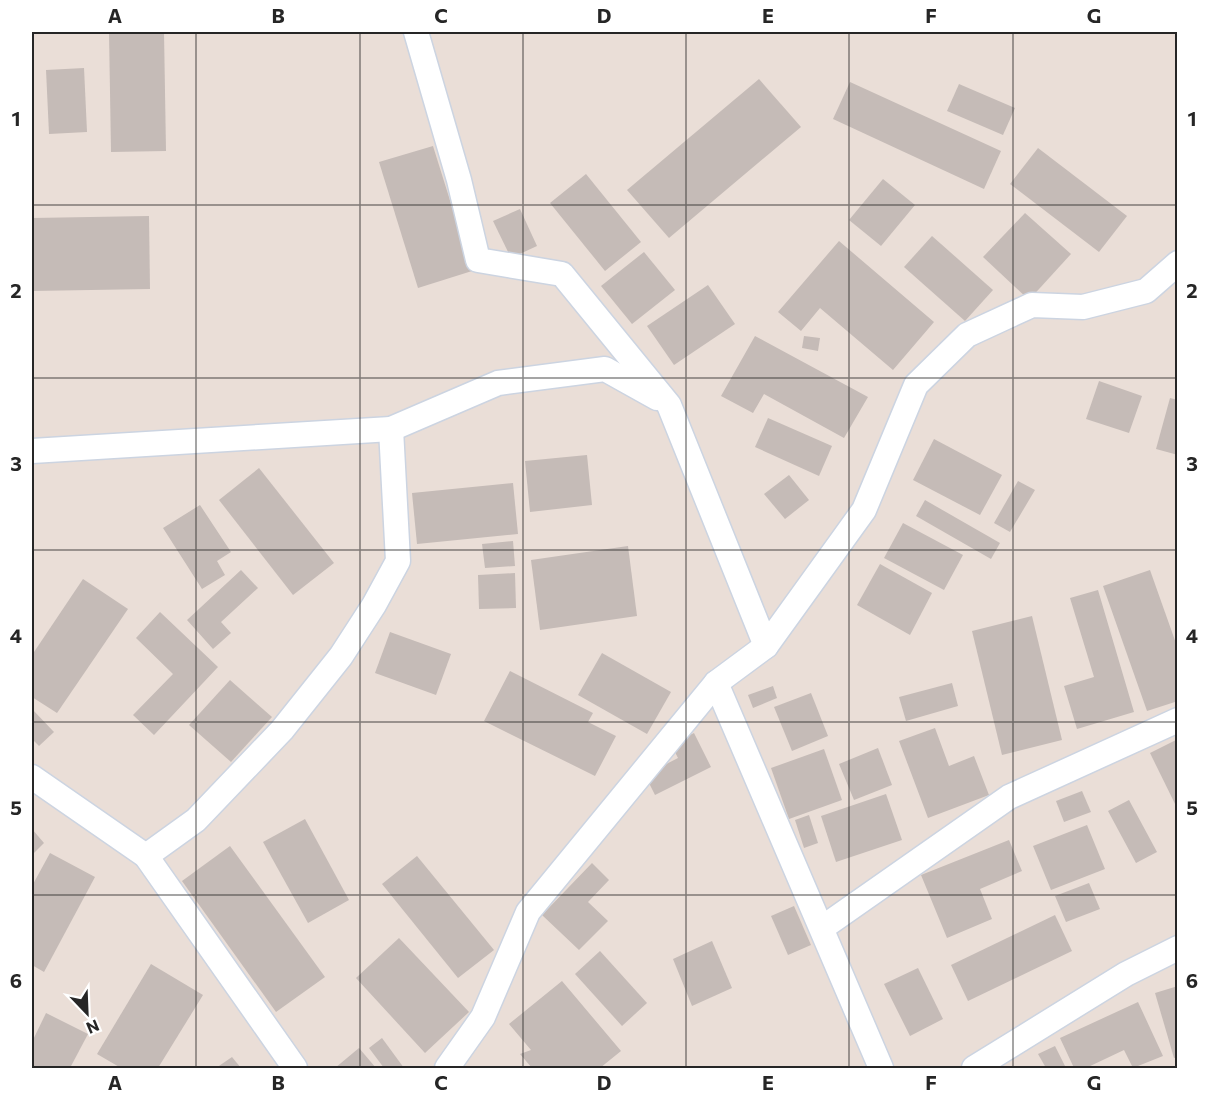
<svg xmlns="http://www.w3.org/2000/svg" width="1209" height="1100" font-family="Commissioner,sans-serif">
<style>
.building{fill:#c5bbb7}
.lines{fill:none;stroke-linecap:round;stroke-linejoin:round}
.street-casing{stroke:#ccd4e1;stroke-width:27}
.street{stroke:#fff;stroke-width:24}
.grid{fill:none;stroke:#262626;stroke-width:1.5;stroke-opacity:0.55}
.neatline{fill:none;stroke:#262626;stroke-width:2}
.grid-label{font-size:20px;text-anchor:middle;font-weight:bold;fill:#262626}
</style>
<rect width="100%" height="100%" fill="#eaded7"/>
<g class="building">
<path d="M 109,32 L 164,32 L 166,151 L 111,152 Z"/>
<path d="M 84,68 L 87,132 L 49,134 L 46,70 Z"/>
<path d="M 759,79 L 801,127 L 669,238 L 627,190 Z"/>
<path d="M 850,82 L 1001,151 L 984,189 L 833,119 Z"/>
<path d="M 959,84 L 1015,108 L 1003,135 L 947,111 Z"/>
<path d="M 433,146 L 472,271 L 418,288 L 379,162 Z"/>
<path d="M 1038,148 L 1127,216 L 1099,252 L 1010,184 Z"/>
<path d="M 586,174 L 641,242 L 605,271 L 550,203 Z"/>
<path d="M 883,179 L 915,205 L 881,246 L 849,220 Z"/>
<path d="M 520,209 L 537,246 L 511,258 L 493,221 Z"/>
<path d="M 1025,213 L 1071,254 L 1029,300 L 983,257 Z"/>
<path d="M 149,216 L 150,289 L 32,291 L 32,218 Z"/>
<path d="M 932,236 L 993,290 L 965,321 L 904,267 Z"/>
<path d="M 839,241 L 934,322 L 893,370 L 820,308 L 801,331 L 778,312 Z"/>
<path d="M 644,252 L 675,290 L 632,324 L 601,286 Z"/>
<path d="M 708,285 L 735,324 L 674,365 L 647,326 Z"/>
<path d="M 755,336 L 868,397 L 844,438 L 764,394 L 753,413 L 721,396 Z"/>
<path d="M 804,336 L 820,338 L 818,351 L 802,348 Z"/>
<path d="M 1099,381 L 1142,396 L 1129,433 L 1086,419 Z"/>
<path d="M 1170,398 L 1178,400 L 1178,455 L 1156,449 Z"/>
<path d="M 768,418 L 832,446 L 819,476 L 755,447 Z"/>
<path d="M 934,439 L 1002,475 L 980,515 L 913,480 Z"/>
<path d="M 587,455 L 592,505 L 530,512 L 525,461 Z"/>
<path d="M 259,468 L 334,563 L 293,595 L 219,500 Z"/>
<path d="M 789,475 L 809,500 L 785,519 L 764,494 Z"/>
<path d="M 1018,481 L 1035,490 L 1010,532 L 994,523 Z"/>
<path d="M 513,483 L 518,534 L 417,544 L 412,493 Z"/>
<path d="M 925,500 L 1000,543 L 991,559 L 916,516 Z"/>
<path d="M 200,505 L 231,552 L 217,561 L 225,575 L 202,589 L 163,528 Z"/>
<path d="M 903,523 L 963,555 L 944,590 L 884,558 Z"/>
<path d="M 513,541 L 515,566 L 485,568 L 482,544 Z"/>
<path d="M 628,546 L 637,616 L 540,630 L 531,560 Z"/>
<path d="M 880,564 L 932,593 L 910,635 L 857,605 Z"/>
<path d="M 241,570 L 258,588 L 221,622 L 231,633 L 213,649 L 187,620 Z"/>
<path d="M 1150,570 L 1178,649 L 1178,701 L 1147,711 L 1103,586 Z"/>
<path d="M 515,573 L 516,608 L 479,609 L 478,575 Z"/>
<path d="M 83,579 L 128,609 L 57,713 L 32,697 L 32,655 Z"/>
<path d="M 1098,590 L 1134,712 L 1077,729 L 1064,686 L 1094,677 L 1070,598 Z"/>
<path d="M 160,612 L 218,667 L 154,735 L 133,715 L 173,674 L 136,638 Z"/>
<path d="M 1032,616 L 1062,740 L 1002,755 L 972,631 Z"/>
<path d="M 390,632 L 451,654 L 436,695 L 375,673 Z"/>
<path d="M 602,653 L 671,692 L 647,734 L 578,695 Z"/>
<path d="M 510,671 L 593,713 L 588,722 L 616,736 L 595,776 L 484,721 Z"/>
<path d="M 230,680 L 272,717 L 231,762 L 189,725 Z"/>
<path d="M 952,683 L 958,706 L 906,721 L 899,697 Z"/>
<path d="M 773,686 L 777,698 L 753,708 L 748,695 Z"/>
<path d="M 811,693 L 828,736 L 792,751 L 774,707 Z"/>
<path d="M 32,709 L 54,732 L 39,746 L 32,739 Z"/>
<path d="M 935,728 L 949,766 L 974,756 L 989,795 L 928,818 L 899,741 Z"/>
<path d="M 694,733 L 711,767 L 655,795 L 645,775 L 678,758 L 671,744 Z"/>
<path d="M 1178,739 L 1178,810 L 1150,753 Z"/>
<path d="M 878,748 L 892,785 L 854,800 L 839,764 Z"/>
<path d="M 824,749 L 842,800 L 789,819 L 771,768 Z"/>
<path d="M 1082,791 L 1091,812 L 1064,822 L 1056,801 Z"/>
<path d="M 886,794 L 902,840 L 836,862 L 821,816 Z"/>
<path d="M 1129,800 L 1157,852 L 1136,863 L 1108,811 Z"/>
<path d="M 809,815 L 818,843 L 804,848 L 795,820 Z"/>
<path d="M 305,819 L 349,900 L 308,923 L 263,842 Z"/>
<path d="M 1087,825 L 1105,869 L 1051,890 L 1033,846 Z"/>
<path d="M 32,829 L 44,843 L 32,855 Z"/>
<path d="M 1009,840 L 1022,871 L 980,889 L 992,919 L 947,938 L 921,875 Z"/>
<path d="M 230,846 L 325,977 L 276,1012 L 182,881 Z"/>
<path d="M 50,853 L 95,877 L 44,972 L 32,965 L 32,886 Z"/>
<path d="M 417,856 L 494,950 L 458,978 L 382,884 Z"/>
<path d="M 592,863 L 609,880 L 588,902 L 608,921 L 579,950 L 542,915 Z"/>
<path d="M 1089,883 L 1100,909 L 1066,922 L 1055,896 Z"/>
<path d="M 794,906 L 811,945 L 788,955 L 771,916 Z"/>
<path d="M 1055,915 L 1072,951 L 968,1001 L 951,965 Z"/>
<path d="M 399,938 L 469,1012 L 425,1053 L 356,978 Z"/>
<path d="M 712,941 L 732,988 L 692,1006 L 673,959 Z"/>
<path d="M 600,951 L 647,1003 L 622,1026 L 575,974 Z"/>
<path d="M 151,964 L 203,995 L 158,1068 L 121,1068 L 97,1054 Z"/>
<path d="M 918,968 L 943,1019 L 910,1036 L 884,984 Z"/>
<path d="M 562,981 L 621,1051 L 600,1068 L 532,1068 L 520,1054 L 531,1050 L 509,1024 Z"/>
<path d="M 1178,986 L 1178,1057 L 1174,1058 L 1155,993 Z"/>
<path d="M 1138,1002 L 1163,1056 L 1133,1068 L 1124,1050 L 1086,1068 L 1074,1068 L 1060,1038 Z"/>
<path d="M 46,1013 L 88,1034 L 70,1068 L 32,1068 L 32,1042 Z"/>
<path d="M 382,1038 L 404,1068 L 384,1068 L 369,1048 Z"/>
<path d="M 1055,1046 L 1066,1068 L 1046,1068 L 1038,1054 Z"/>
<path d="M 359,1048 L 376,1068 L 335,1068 Z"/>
<path d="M 232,1057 L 241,1068 L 216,1068 Z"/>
</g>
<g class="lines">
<defs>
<g id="street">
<path d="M 416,32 L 459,180 L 478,260 L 562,274 L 669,405 L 766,646"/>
<path d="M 32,451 L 391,429 L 498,383 L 605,369 L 657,398"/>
<path d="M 716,683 L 881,1068"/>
<path d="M 32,777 L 146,856 L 295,1068"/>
<path d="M 146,856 L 196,820 L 282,730 L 341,656 L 374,605 L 398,561 L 391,429"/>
<path d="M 822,928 L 1009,797 L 1178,720"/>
<path d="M 447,1068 L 483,1017 L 528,912 L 716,683 L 766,646 L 864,510 L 916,385 L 967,335 L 1032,305 L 1083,307 L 1146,291 L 1178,263"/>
<path d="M 974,1068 L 1126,974 L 1178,948"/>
</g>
</defs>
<use href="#street" class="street-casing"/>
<use href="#street" class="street"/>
</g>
<path class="grid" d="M 196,32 L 196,1068M 360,32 L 360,1068M 523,32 L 523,1068M 686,32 L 686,1068M 849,32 L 849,1068M 1013,32 L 1013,1068M 32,205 L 1178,205M 32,378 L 1178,378M 32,550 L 1178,550M 32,722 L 1178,722M 32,895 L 1178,895"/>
<rect width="1209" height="1100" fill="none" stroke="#ffffff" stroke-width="66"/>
<g transform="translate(87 1013) rotate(157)" stroke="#ffffff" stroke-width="4.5" paint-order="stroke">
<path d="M0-4.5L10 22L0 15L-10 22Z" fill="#262626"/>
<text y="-9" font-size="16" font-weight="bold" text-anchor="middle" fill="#262626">N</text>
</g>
<rect x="33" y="33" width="1143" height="1034" class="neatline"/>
<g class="grid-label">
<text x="115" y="23">A</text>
<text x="278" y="23">B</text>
<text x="441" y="23">C</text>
<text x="604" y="23">D</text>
<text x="768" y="23">E</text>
<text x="931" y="23">F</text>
<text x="1094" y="23">G</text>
<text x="16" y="126">1</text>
<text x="1192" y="126">1</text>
<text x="16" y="298">2</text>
<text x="1192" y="298">2</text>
<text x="16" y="471">3</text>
<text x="1192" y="471">3</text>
<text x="16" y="643">4</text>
<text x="1192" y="643">4</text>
<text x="16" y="815">5</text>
<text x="1192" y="815">5</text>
<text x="16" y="988">6</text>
<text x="1192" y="988">6</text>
<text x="115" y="1090">A</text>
<text x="278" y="1090">B</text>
<text x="441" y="1090">C</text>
<text x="604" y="1090">D</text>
<text x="768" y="1090">E</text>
<text x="931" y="1090">F</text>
<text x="1094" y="1090">G</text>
</g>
</svg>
